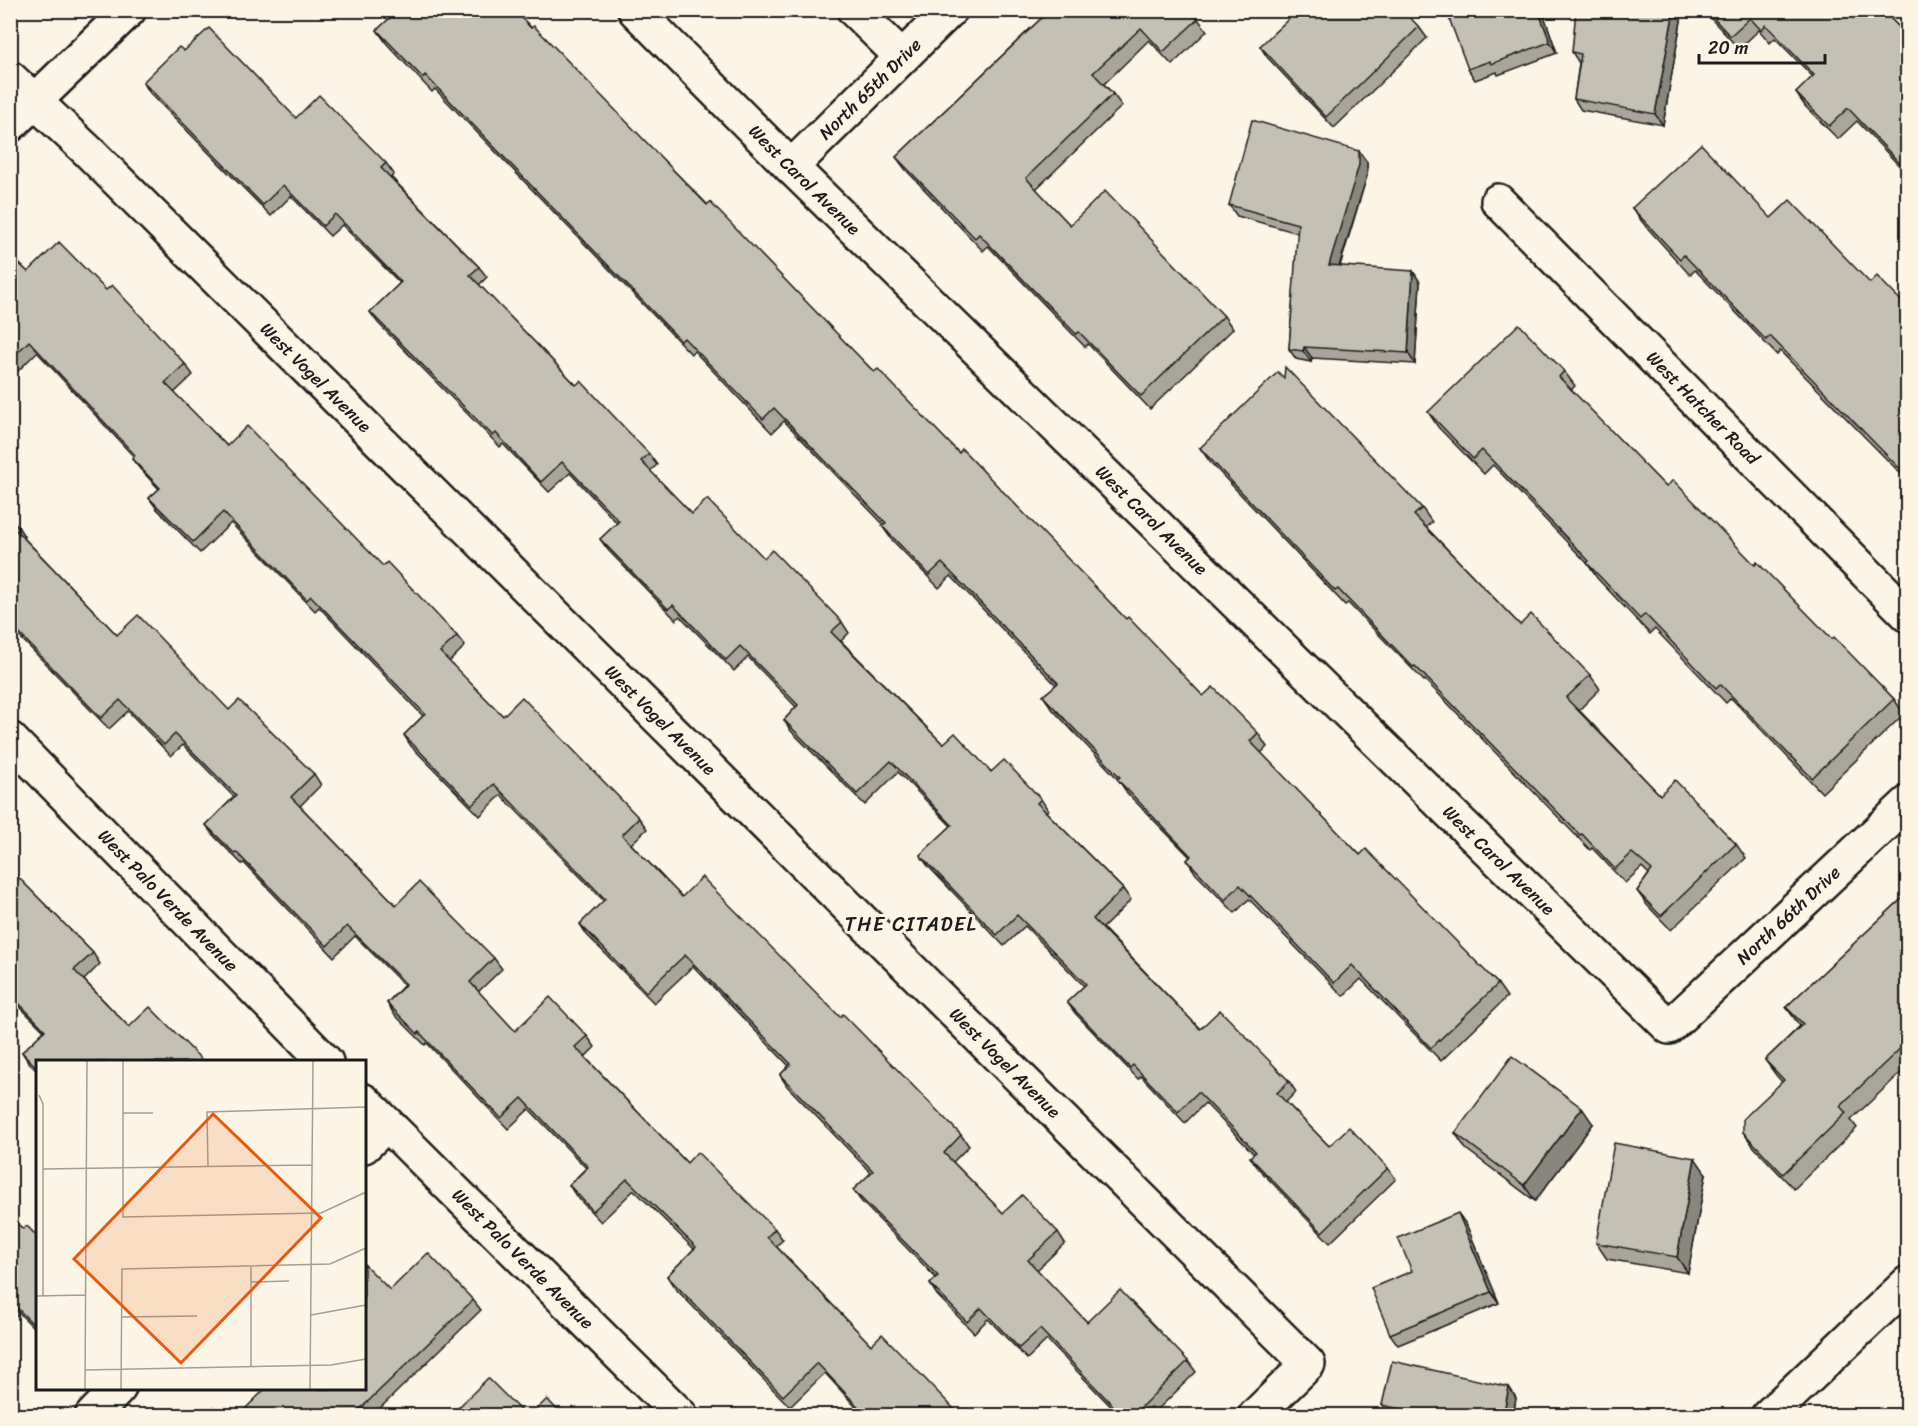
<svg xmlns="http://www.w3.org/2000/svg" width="1918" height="1426" font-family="Sriracha,sans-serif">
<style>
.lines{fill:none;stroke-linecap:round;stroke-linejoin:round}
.minor-casing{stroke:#1c1c1c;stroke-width:38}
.major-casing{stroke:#1c1c1c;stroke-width:38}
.minor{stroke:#fcf5e5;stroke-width:33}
.major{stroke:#fcf5e5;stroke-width:33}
.wall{fill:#a9a59a;stroke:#1c1c1c;stroke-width:1.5}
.shaded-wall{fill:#89867d;stroke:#1c1c1c;stroke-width:1.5}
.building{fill:#c4c0b3;stroke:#1c1c1c;stroke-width:1.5}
.labels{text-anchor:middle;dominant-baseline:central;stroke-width:6;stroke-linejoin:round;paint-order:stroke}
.street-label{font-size:18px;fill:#1c1c1c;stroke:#fcf5e5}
.neighbourhood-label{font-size:20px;letter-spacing:1.5px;fill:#1c1c1c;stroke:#fcf5e5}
.inset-road{fill:none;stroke:#a29e95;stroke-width:1.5}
.view{fill:#e8590c;fill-opacity:0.15;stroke:#e8590c;stroke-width:3}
.inset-edge{fill:none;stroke:#1c1c1c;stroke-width:3}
</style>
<rect width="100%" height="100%" fill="#fcf5e5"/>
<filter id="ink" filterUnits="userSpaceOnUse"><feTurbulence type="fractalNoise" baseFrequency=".0167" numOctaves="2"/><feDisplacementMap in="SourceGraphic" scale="12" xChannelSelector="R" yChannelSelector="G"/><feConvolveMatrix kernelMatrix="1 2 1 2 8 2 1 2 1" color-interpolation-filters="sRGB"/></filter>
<g filter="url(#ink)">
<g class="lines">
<defs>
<g id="minor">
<path id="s1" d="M 635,10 L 791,167 L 1669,1027 L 1908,803"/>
<path d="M 854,10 L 902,57"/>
<path id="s2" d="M 10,78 L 89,152 L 1308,1364 L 1255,1416"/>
<path d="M 10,125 L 129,10"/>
<path id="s3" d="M 791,167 L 950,10"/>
<path id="s4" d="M 1498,201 L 1908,615"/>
<path id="s5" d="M 10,739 L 326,1062"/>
<path id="s6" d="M 364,1101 L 681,1416"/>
<path d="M 364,1146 L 387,1124"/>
<path d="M 92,1416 L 119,1388"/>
</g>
<path id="major" d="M 1768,1416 L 1908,1283"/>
</defs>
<use href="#minor" class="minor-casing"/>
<use href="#major" class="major-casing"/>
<use href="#minor" class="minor"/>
<use href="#major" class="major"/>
</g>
<g class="wall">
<path d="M 387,10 L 514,10 L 874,372 L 959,453 L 1203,696 L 1258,733 L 1267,747 L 1261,753 L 1360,855 L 1498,984 L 1507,997 L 1441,1061 L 1361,979 L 1343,996 L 1249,899 L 1235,913 L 1196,874 L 1187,860 L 1190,857 L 1127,793 L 1118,779 L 1053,710 L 1043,696 L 1056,685 L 951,576 L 939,588 L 892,540 L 882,526 L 884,525 L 784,421 L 772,433 L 694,351 L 691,354 L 435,89 L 432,92 L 387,44 L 377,30 L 392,16 Z"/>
<path d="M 1050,10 L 1198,19 L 1207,31 L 1172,65 L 1149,40 L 1104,84 L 1113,94 L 1122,106 L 1036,189 L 1070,225 L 1224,316 L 1233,329 L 1150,409 L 1088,344 L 1085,347 L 988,246 L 983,251 L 905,169 L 896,157 Z"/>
<path d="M 1542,10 L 1557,53 L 1498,75 L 1497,72 L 1475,80 L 1468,69 Z"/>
<path d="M 1703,10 L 1882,10 L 1908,36 L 1908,175 L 1857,121 L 1838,139 L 1805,106 L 1796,93 L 1813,77 L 1775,38 L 1770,43 L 1759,30 L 1739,49 Z"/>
<path d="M 1328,13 L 1419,27 L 1427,38 L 1334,128 L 1267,57 L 1260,46 Z"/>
<path d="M 1682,15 L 1663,125 L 1581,110 L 1574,99 L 1579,63 L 1572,52 Z"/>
<path d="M 184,51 L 296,118 L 386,163 L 394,174 L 391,177 L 479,267 L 487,277 L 479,285 L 576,385 L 649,454 L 657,465 L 650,471 L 692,514 L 764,558 L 842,622 L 849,633 L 841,641 L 943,744 L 1041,799 L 1048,810 L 1046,812 L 1123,889 L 1131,900 L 1103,928 L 1200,1029 L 1289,1081 L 1296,1092 L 1286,1102 L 1329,1146 L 1388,1168 L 1396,1179 L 1330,1243 L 1258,1168 L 1250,1157 L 1254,1154 L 1205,1103 L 1185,1123 L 1141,1076 L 1138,1079 L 1075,1013 L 1067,1002 L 1084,986 L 1025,926 L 1004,946 L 928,866 L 920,855 L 951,826 L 898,772 L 865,805 L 791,731 L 784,720 L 796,707 L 748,657 L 734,671 L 680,616 L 676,620 L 608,550 L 600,539 L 617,523 L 570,473 L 549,492 L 503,444 L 500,447 L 378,323 L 370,312 L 400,283 L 342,225 L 330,236 L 291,196 L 271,216 L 150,93 L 143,82 Z"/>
<path d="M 1367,162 L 1367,176 L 1340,266 L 1420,282 L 1415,364 L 1312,358 L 1311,362 L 1296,359 L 1289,349 L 1298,233 L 1237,216 L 1229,205 Z"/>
<path d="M 1632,208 L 1771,218 L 1908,308 L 1908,481 L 1780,351 L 1777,355 L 1695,270 L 1690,275 L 1643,223 Z"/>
<path d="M 10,255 L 28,272 L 106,290 L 185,364 L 193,375 L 174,393 L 227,446 L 383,566 L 457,636 L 465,646 L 449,662 L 503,716 L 639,818 L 647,829 L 631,844 L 682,897 L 840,1017 L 961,1135 L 969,1146 L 953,1162 L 1003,1213 L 1058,1232 L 1065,1243 L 1037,1270 L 1087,1322 L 1188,1361 L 1196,1372 L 1151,1416 L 1120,1416 L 1047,1340 L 1027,1359 L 988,1319 L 974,1333 L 937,1295 L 930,1284 L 936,1278 L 861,1201 L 853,1190 L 871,1173 L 787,1086 L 780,1075 L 789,1066 L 693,966 L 654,1003 L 587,935 L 580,924 L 604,901 L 501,795 L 480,816 L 411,746 L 404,735 L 423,716 L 319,607 L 315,611 L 231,523 L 200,553 L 157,509 L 149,498 L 159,489 L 140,469 L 132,459 L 134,457 L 37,352 L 16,373 L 10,367 Z"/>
<path d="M 1564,371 L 1575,386 L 1571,390 L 1666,487 L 1755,565 L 1894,699 L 1904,714 L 1822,793 L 1731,698 L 1726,703 L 1655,629 L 1650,634 L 1597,578 L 1587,563 L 1493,465 L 1484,474 L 1438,427 L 1428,412 Z"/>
<path d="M 1200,448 L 1422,508 L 1432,522 L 1426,527 L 1520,625 L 1590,675 L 1600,689 L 1579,710 L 1660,795 L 1736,844 L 1746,858 L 1671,930 L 1647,905 L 1637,891 L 1649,874 L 1642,867 L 1625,883 L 1592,848 L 1590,850 L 1425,680 L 1424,681 L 1348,603 L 1345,605 L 1210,462 Z"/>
<path d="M 10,519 L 17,525 L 24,536 L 23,537 L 117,635 L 229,710 L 314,774 L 321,785 L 300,806 L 396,905 L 494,958 L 502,969 L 478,992 L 515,1031 L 587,1036 L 595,1047 L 585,1057 L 687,1163 L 775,1229 L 783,1240 L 776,1246 L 871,1345 L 956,1411 L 959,1416 L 864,1416 L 825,1373 L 790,1407 L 674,1287 L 667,1276 L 694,1249 L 634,1190 L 601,1222 L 576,1196 L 569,1185 L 586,1168 L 529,1109 L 508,1129 L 427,1043 L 425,1045 L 394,1014 L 387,1003 L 404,985 L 355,936 L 334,957 L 244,863 L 242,864 L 214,836 L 206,825 L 234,797 L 183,745 L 171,756 L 128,711 L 109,729 L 10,627 Z"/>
<path d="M 10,869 L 93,953 L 100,964 L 84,980 L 129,1027 L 204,1062 L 38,1062 L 38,1072 L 29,1063 L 22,1052 L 44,1031 L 10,997 Z"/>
<path d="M 1908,893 L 1908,1066 L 1851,1120 L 1857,1128 L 1794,1189 L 1754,1147 L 1743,1132 L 1782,1082 L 1776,1075 L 1765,1060 L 1800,1026 L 1786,1007 Z"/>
<path d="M 1593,1124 L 1535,1201 L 1466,1149 L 1455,1133 Z"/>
<path d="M 1706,1174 L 1688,1273 L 1607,1259 L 1596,1243 Z"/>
<path d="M 10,1216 L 23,1229 L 38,1237 L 38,1332 L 19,1313 L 10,1321 Z"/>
<path d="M 1466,1224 L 1499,1303 L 1398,1345 L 1390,1334 Z"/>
<path d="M 390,1290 L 473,1300 L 481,1310 L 372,1416 L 238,1416 Z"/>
<path d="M 1509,1387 L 1516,1398 L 1513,1416 L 1390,1416 L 1382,1405 Z"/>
</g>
<g class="shaded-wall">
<path d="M 1538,10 L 1542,10 L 1557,53 L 1550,42 Z"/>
<path d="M 1674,10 L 1679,10 L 1682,15 L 1663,125 L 1655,114 Z"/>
<path d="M 1359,151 L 1367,162 L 1367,176 L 1336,276 L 1329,265 Z"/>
<path d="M 1413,271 L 1420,282 L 1415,364 L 1408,353 Z"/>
<path d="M 1304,347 L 1312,358 L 1311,362 L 1303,351 Z"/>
<path d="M 1582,1108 L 1593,1124 L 1535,1201 L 1524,1185 Z"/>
<path d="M 1695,1158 L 1706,1174 L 1688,1273 L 1677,1257 Z"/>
<path d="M 1458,1213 L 1466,1224 L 1499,1303 L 1491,1292 Z"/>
<path d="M 1509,1387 L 1516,1398 L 1513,1416 L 1503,1416 Z"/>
</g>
<g class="building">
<path d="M 391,10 L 514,10 L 531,28 L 534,26 L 707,205 L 710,202 L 874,372 L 878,369 L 959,453 L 962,449 L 1126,619 L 1128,617 L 1203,696 L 1213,687 L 1258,733 L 1250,741 L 1360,855 L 1366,849 L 1498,984 L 1431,1048 L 1352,965 L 1334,983 L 1240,885 L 1225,900 L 1187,860 L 1191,856 L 1117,779 L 1120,777 L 1043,696 L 1058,683 L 942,563 L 929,575 L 882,526 L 886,523 L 774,408 L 763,419 L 684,338 L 681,341 L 425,75 L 423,78 L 377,30 L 394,14 Z"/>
<path d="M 1050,10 L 1190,10 L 1198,19 L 1163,52 L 1141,28 L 1093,73 L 1113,94 L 1026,178 L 1070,225 L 1105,191 L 1224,316 L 1141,396 L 1079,332 L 1076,334 L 979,234 L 975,238 L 896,157 Z"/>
<path d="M 1298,10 L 1326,10 L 1328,13 L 1331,10 L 1403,10 L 1419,27 L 1326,117 L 1260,46 Z"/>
<path d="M 1446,10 L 1538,10 L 1550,42 L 1491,64 L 1490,61 L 1468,69 Z"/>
<path d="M 1576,10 L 1674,10 L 1655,114 L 1574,99 L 1581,54 L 1572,52 Z"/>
<path d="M 1706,10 L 1882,10 L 1908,36 L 1908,172 L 1848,108 L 1829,126 L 1796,93 L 1814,75 L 1766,25 L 1761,30 L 1750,18 L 1730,36 Z"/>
<path d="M 209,28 L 296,118 L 319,95 L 386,163 L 381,168 L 479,267 L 470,275 L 576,385 L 581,381 L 649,454 L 641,461 L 692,514 L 707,499 L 764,558 L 772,550 L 842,622 L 831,632 L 943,744 L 955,733 L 991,772 L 1004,760 L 1041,799 L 1037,803 L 1123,889 L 1093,919 L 1200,1029 L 1220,1010 L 1289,1081 L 1277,1093 L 1329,1146 L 1349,1127 L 1388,1168 L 1322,1232 L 1250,1157 L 1256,1152 L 1198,1092 L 1178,1112 L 1133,1065 L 1130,1068 L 1067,1002 L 1086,984 L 1017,915 L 997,935 L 920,855 L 952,825 L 891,761 L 857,794 L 784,720 L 798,705 L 740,646 L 726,660 L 673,605 L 668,609 L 600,539 L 619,521 L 562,462 L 541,482 L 496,433 L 493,436 L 370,312 L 401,282 L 335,214 L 323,226 L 283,185 L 263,205 L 143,82 L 179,47 L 184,51 Z"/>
<path d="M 1252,120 L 1359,151 L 1359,165 L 1329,265 L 1413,271 L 1408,353 L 1304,347 L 1303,351 L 1289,349 L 1298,224 L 1229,205 Z"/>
<path d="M 1701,144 L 1771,218 L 1790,200 L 1870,283 L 1877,276 L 1908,308 L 1908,477 L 1770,336 L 1766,340 L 1684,255 L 1680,259 L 1632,208 Z"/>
<path d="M 59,242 L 106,290 L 112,285 L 185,364 L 165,383 L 227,446 L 247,426 L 383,566 L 387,562 L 457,636 L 440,652 L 503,716 L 522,697 L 639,818 L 622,835 L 682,897 L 702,877 L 840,1017 L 843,1014 L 961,1135 L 944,1153 L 1003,1213 L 1022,1195 L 1058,1232 L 1028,1260 L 1087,1322 L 1120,1290 L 1188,1361 L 1132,1416 L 1123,1416 L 1040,1329 L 1019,1348 L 981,1308 L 967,1322 L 930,1284 L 938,1276 L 853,1190 L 873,1171 L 780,1075 L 791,1064 L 685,955 L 646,992 L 580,924 L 605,899 L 494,784 L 472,805 L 404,735 L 425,714 L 311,596 L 307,600 L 223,512 L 193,542 L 149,498 L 160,488 L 132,459 L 135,455 L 29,341 L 10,360 L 10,255 L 28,272 Z"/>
<path d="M 1519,324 L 1564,371 L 1559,377 L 1666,487 L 1673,480 L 1755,565 L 1757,562 L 1832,639 L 1834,637 L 1894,699 L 1812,778 L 1720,684 L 1716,688 L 1645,614 L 1640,619 L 1587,563 L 1589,561 L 1482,450 L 1473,459 L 1428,412 Z"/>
<path d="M 1285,367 L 1422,508 L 1414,515 L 1520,625 L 1531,614 L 1590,675 L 1566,698 L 1660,795 L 1675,780 L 1736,844 L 1661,916 L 1637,891 L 1652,870 L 1632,853 L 1615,869 L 1582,834 L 1580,835 L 1415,666 L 1413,667 L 1338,589 L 1335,591 L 1200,448 L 1278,372 L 1284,378 Z"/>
<path d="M 10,519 L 17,525 L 14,528 L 117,635 L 138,615 L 229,710 L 239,700 L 314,774 L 291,797 L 396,905 L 419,882 L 494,958 L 470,982 L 515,1031 L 550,997 L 587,1036 L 575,1047 L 687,1163 L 697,1152 L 775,1229 L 767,1237 L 871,1345 L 882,1334 L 956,1411 L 952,1416 L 867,1416 L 817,1363 L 783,1396 L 667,1276 L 696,1247 L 627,1179 L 593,1211 L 569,1185 L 588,1167 L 522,1098 L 501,1118 L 419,1032 L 418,1034 L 387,1003 L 406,984 L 347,926 L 327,946 L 236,852 L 234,853 L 206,825 L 236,795 L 175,734 L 164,745 L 120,700 L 101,718 L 10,624 Z"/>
<path d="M 10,869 L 93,953 L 74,970 L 129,1027 L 150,1007 L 204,1062 L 38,1062 L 38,1069 L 22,1052 L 45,1030 L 10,994 Z"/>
<path d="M 1908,893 L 1908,1041 L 1840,1106 L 1846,1113 L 1783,1174 L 1743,1132 L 1743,1119 L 1784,1080 L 1765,1060 L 1803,1024 L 1786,1007 Z"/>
<path d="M 1512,1056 L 1582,1108 L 1524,1185 L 1455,1133 Z"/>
<path d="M 1614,1143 L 1695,1158 L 1677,1257 L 1596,1243 Z"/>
<path d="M 1458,1213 L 1491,1292 L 1390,1334 L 1371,1288 L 1412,1271 L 1398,1238 Z"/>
<path d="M 10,1216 L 23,1229 L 27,1226 L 38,1237 L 38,1329 L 11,1302 L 10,1303 Z"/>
<path d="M 428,1253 L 473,1300 L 353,1416 L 238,1416 L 265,1389 L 364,1389 L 364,1264 L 390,1290 Z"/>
<path d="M 1392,1361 L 1509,1387 L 1503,1416 L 1407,1416 L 1408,1411 L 1382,1405 Z"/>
<path d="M 488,1378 L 526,1416 L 450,1416 Z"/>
<path d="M 547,1399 L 563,1416 L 530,1416 Z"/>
<path d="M 214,1407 L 223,1416 L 206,1416 Z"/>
</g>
</g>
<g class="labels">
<g class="street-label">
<text stroke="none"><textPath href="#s3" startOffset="111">North 65th Drive</textPath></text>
<text stroke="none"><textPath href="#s1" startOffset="240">West Carol Avenue</textPath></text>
<text stroke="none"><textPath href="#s2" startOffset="428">West Vogel Avenue</textPath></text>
<text stroke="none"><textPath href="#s4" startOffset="291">West Hatcher Road</textPath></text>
<text stroke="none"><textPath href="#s1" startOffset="726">West Carol Avenue</textPath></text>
<text stroke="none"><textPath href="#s2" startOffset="914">West Vogel Avenue</textPath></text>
<text stroke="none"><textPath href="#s1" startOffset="1212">West Carol Avenue</textPath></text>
<text stroke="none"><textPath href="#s5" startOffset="226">West Palo Verde Avenue</textPath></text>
<text stroke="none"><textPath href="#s1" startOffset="1614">North 66th Drive</textPath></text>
<text stroke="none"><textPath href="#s2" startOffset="1400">West Vogel Avenue</textPath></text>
<text stroke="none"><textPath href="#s6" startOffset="224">West Palo Verde Avenue</textPath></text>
</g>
<g class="neighbourhood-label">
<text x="911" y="924">THE CITADEL</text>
</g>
</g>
<g transform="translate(36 1060)">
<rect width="330" height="330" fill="#fcf5e5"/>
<path class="inset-road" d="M 87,1 L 87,157 L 285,153 L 330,132M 3,35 L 7,44 L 7,236M 87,53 L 117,53M 172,106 L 171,52 L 330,47M 7,109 L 276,105M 215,206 L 215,307M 215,222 L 253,221M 0,236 L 49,235M 275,255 L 330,245M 85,257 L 161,256M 49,310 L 295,305 L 330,299M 49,329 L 51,1M 85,329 L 86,209 L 294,204 L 330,188M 274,329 L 277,1"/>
<path class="view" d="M 177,54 L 285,158 L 145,303 L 38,199 Z"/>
<rect width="330" height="330" class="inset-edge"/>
</g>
<rect width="1918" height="1426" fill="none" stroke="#fcf5e5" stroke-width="36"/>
<rect x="18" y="18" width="1882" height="1390" fill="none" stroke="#1c1c1c" stroke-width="2" filter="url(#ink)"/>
<path d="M1699 54v9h126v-9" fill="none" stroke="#1c1c1c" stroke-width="3"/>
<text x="1708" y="54" font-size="18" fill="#1c1c1c" stroke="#fcf5e5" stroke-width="4.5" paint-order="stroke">20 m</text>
</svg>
